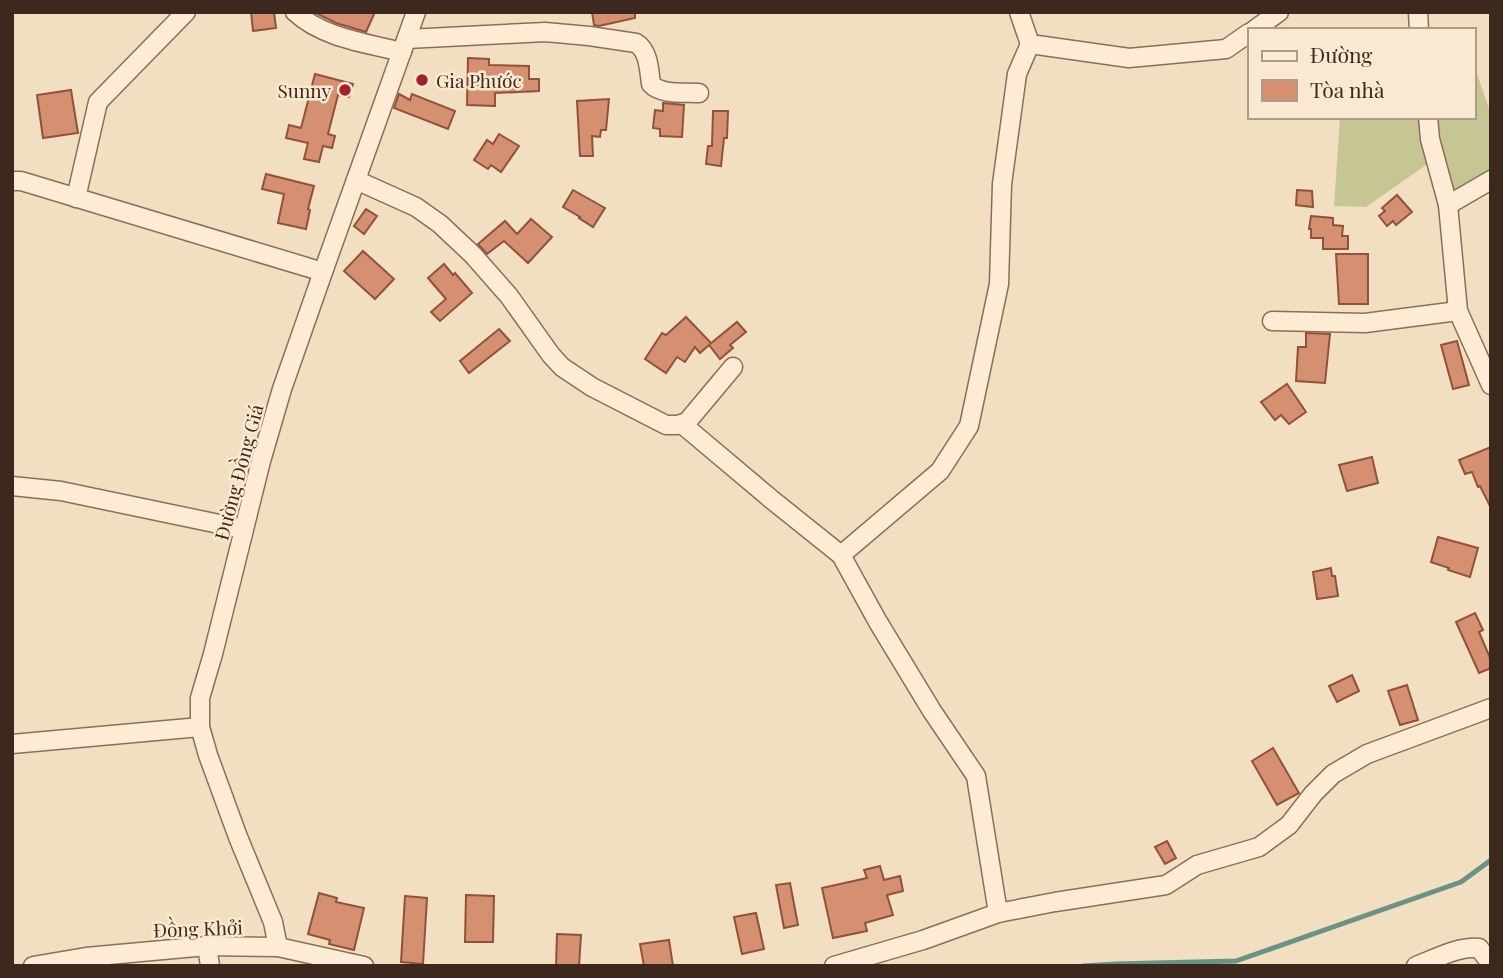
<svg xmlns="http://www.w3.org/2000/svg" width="1503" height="978" font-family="'Playfair Display',serif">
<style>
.cemetery{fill:#c5c693}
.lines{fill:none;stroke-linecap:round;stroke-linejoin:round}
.stream{stroke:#699384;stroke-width:5}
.building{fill:#d59072;stroke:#905239;stroke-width:2}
.minor-casing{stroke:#8e6d56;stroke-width:21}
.minor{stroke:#fcecd5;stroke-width:18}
.poi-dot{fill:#a3202f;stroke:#f9e9d1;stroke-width:2.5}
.labels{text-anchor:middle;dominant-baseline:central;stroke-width:5;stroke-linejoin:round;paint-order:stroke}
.poi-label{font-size:19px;fill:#3c281c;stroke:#f9e9d1;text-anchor:start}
.street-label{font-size:19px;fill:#3c281c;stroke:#f9e9d1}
</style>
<rect width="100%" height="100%" fill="#f2dec0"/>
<path class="cemetery" d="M 1473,69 L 1476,71 L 1491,114 L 1491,177 L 1462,197 L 1426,165 L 1366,207 L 1334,206 L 1340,117 L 1473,117 Z"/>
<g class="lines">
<path class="stream" d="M 1083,966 L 1115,964 L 1236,961 L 1461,882 L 1491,860"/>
</g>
<g class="building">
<path d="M 251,12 L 274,12 L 276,28 L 253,31 Z"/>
<path d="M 314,12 L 375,12 L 366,32 L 336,23 Z"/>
<path d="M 592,12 L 635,12 L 635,18 L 599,26 L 594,25 Z"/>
<path d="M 468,58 L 489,59 L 489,65 L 529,66 L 529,79 L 539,79 L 539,91 L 495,93 L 495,106 L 467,105 Z"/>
<path d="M 315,74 L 353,84 L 349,97 L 338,95 L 328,134 L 335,136 L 332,148 L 323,146 L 319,162 L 304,159 L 308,143 L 286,138 L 289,125 L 301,128 Z"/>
<path d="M 71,90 L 78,133 L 43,138 L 37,95 Z"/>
<path d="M 399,94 L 410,100 L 412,94 L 455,111 L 448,129 L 394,108 Z"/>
<path d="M 609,99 L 606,130 L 601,130 L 600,137 L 592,136 L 593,156 L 580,156 L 577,101 Z"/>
<path d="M 663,103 L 684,105 L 682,137 L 660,136 L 660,129 L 653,128 L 655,110 L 663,111 Z"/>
<path d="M 713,111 L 728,111 L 727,138 L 724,138 L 721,166 L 706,164 L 708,146 L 712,146 Z"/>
<path d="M 499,134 L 519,146 L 501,172 L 491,165 L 488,169 L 474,160 L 487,140 L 493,144 Z"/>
<path d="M 266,174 L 314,186 L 308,209 L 310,210 L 306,229 L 278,223 L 284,194 L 262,189 Z"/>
<path d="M 573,190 L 605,208 L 593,227 L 579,218 L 580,217 L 563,207 Z"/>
<path d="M 1297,190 L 1312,191 L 1313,207 L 1296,205 Z"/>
<path d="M 1397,195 L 1412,212 L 1396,225 L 1393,221 L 1387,226 L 1379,216 L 1385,211 L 1382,208 Z"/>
<path d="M 366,209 L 377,216 L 364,234 L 354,226 Z"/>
<path d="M 1311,216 L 1333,218 L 1333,225 L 1343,226 L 1342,236 L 1348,236 L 1348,249 L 1323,249 L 1323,238 L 1311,238 L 1311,229 L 1309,229 Z"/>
<path d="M 531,219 L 552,237 L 528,263 L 504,241 L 487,254 L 478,244 L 505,221 L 517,234 Z"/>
<path d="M 363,251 L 394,279 L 375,299 L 344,271 Z"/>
<path d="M 1336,254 L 1368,254 L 1368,304 L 1339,304 Z"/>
<path d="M 444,264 L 453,275 L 455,273 L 472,293 L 440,321 L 431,312 L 446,299 L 428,278 Z"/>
<path d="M 686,317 L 711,343 L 710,344 L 737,322 L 746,332 L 730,345 L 733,348 L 720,359 L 709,345 L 700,353 L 695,347 L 685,362 L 677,357 L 666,373 L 645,359 L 662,333 L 666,335 Z"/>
<path d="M 499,329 L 510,341 L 469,373 L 460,361 Z"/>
<path d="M 1306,333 L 1330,334 L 1325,383 L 1296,381 L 1298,347 L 1306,347 Z"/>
<path d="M 1457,341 L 1469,385 L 1453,389 L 1441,345 Z"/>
<path d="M 1287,384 L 1306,412 L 1289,424 L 1281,415 L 1275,420 L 1261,402 Z"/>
<path d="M 1491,447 L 1491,508 L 1480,486 L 1478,487 L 1472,472 L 1465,474 L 1459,460 Z"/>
<path d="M 1372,457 L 1378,483 L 1347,491 L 1339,465 Z"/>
<path d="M 1438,537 L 1478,548 L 1470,577 L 1448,570 L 1449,568 L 1431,562 Z"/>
<path d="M 1331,568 L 1332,576 L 1335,576 L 1338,596 L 1317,599 L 1313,572 Z"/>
<path d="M 1475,613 L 1483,630 L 1479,632 L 1491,660 L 1491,668 L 1479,673 L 1456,622 Z"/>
<path d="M 1352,675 L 1359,691 L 1337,702 L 1329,686 Z"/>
<path d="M 1407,685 L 1418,720 L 1400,725 L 1388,691 Z"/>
<path d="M 1273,748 L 1299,793 L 1277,805 L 1252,761 Z"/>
<path d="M 1167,841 L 1176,858 L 1165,864 L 1155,847 Z"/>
<path d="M 880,866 L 884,880 L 900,876 L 903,891 L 887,895 L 893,915 L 865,923 L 867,931 L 833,938 L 822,888 L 867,878 L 864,870 Z"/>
<path d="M 790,883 L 798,925 L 784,928 L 776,885 Z"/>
<path d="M 319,893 L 337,898 L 336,902 L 364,908 L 354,950 L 329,944 L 330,940 L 308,934 Z"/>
<path d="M 466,895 L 494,896 L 493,942 L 465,942 Z"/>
<path d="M 405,896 L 427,898 L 423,964 L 401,962 Z"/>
<path d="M 756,913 L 764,949 L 742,954 L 734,917 Z"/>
<path d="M 557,934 L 581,935 L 579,966 L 556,966 Z"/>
<path d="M 669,940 L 673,966 L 644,966 L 640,944 Z"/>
</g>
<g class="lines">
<defs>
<g id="minor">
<path d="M 295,12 C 323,38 366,43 402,52"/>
<path d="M 1019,12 L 1030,44 L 1129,58 L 1226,49 L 1249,33"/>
<path d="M 1418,12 L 1419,30"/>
<path d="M 1254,30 L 1279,12"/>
<path d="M 407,39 L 545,32 L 589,36 L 636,43 C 649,51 649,70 651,84 C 661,95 684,92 699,93"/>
<path d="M 1428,117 L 1430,139 L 1448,205 L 1458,311 L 1491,385"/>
<path d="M 356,180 L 416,207 L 440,224 L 473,255 L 509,296 L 551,355 L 562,367 L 592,387 L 666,425 L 677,425 L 687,422 L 733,367"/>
<path d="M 12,181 L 21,181 L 323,272"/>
<path d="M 76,198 L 98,102 L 186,12"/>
<path d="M 1448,205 L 1491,180"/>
<path d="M 1272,321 L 1365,323 L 1458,311"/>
<path d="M 682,424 L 771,499 L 841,555 L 940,471 L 969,426 L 999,284 L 1002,184 L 1017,74 L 1030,44"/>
<path d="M 12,486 L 61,491 L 243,529"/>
<path d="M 841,555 L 878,622 L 932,711 L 976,776 L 998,913"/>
<path d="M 12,744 L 200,727"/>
<path d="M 207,946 L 210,966"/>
<path d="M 278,947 L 273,922 L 238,837 L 208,755 L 200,727 L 200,698 L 213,654 L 261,461 L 282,389 L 323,272 L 416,12"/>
<path d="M 33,966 L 86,957 L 207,946 L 278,947 L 364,966"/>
<path d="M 834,966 L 923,940 L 998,913 L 1055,902 L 1166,885 L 1197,865 L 1259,847 L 1289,825 L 1313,794 L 1333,774 L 1367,754 L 1491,708"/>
<path d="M 1416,966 C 1435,959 1458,946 1479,948 L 1491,964"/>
</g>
</defs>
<use href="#minor" class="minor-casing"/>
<use href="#minor" class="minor"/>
</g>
<g class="poi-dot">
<circle cx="422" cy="80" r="7"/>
<circle cx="345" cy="90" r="7"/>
</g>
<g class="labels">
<g class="poi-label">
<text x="436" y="80">Gia Phước</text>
<text x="331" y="90" text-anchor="end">Sunny</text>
</g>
<g class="street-label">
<text transform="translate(238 472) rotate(-75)">Đường Đồng Giá</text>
<text transform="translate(198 928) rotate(-2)">Đồng Khởi</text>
</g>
</g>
<rect width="1503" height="978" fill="none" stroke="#3c281c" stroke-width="28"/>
<rect x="1248" y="28" width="228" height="91" fill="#f9e9d1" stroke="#ad9c89" stroke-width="2"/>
<rect x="1262" y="51" width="35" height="10" fill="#fcecd5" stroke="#ad9c89" stroke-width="2"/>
<text x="1310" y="63" font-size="21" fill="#3c281c">Đường</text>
<rect x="1262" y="80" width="35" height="21" fill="#d59072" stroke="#ad9c89" stroke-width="2"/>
<text x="1310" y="98" font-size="21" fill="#3c281c">Tòa nhà</text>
</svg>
